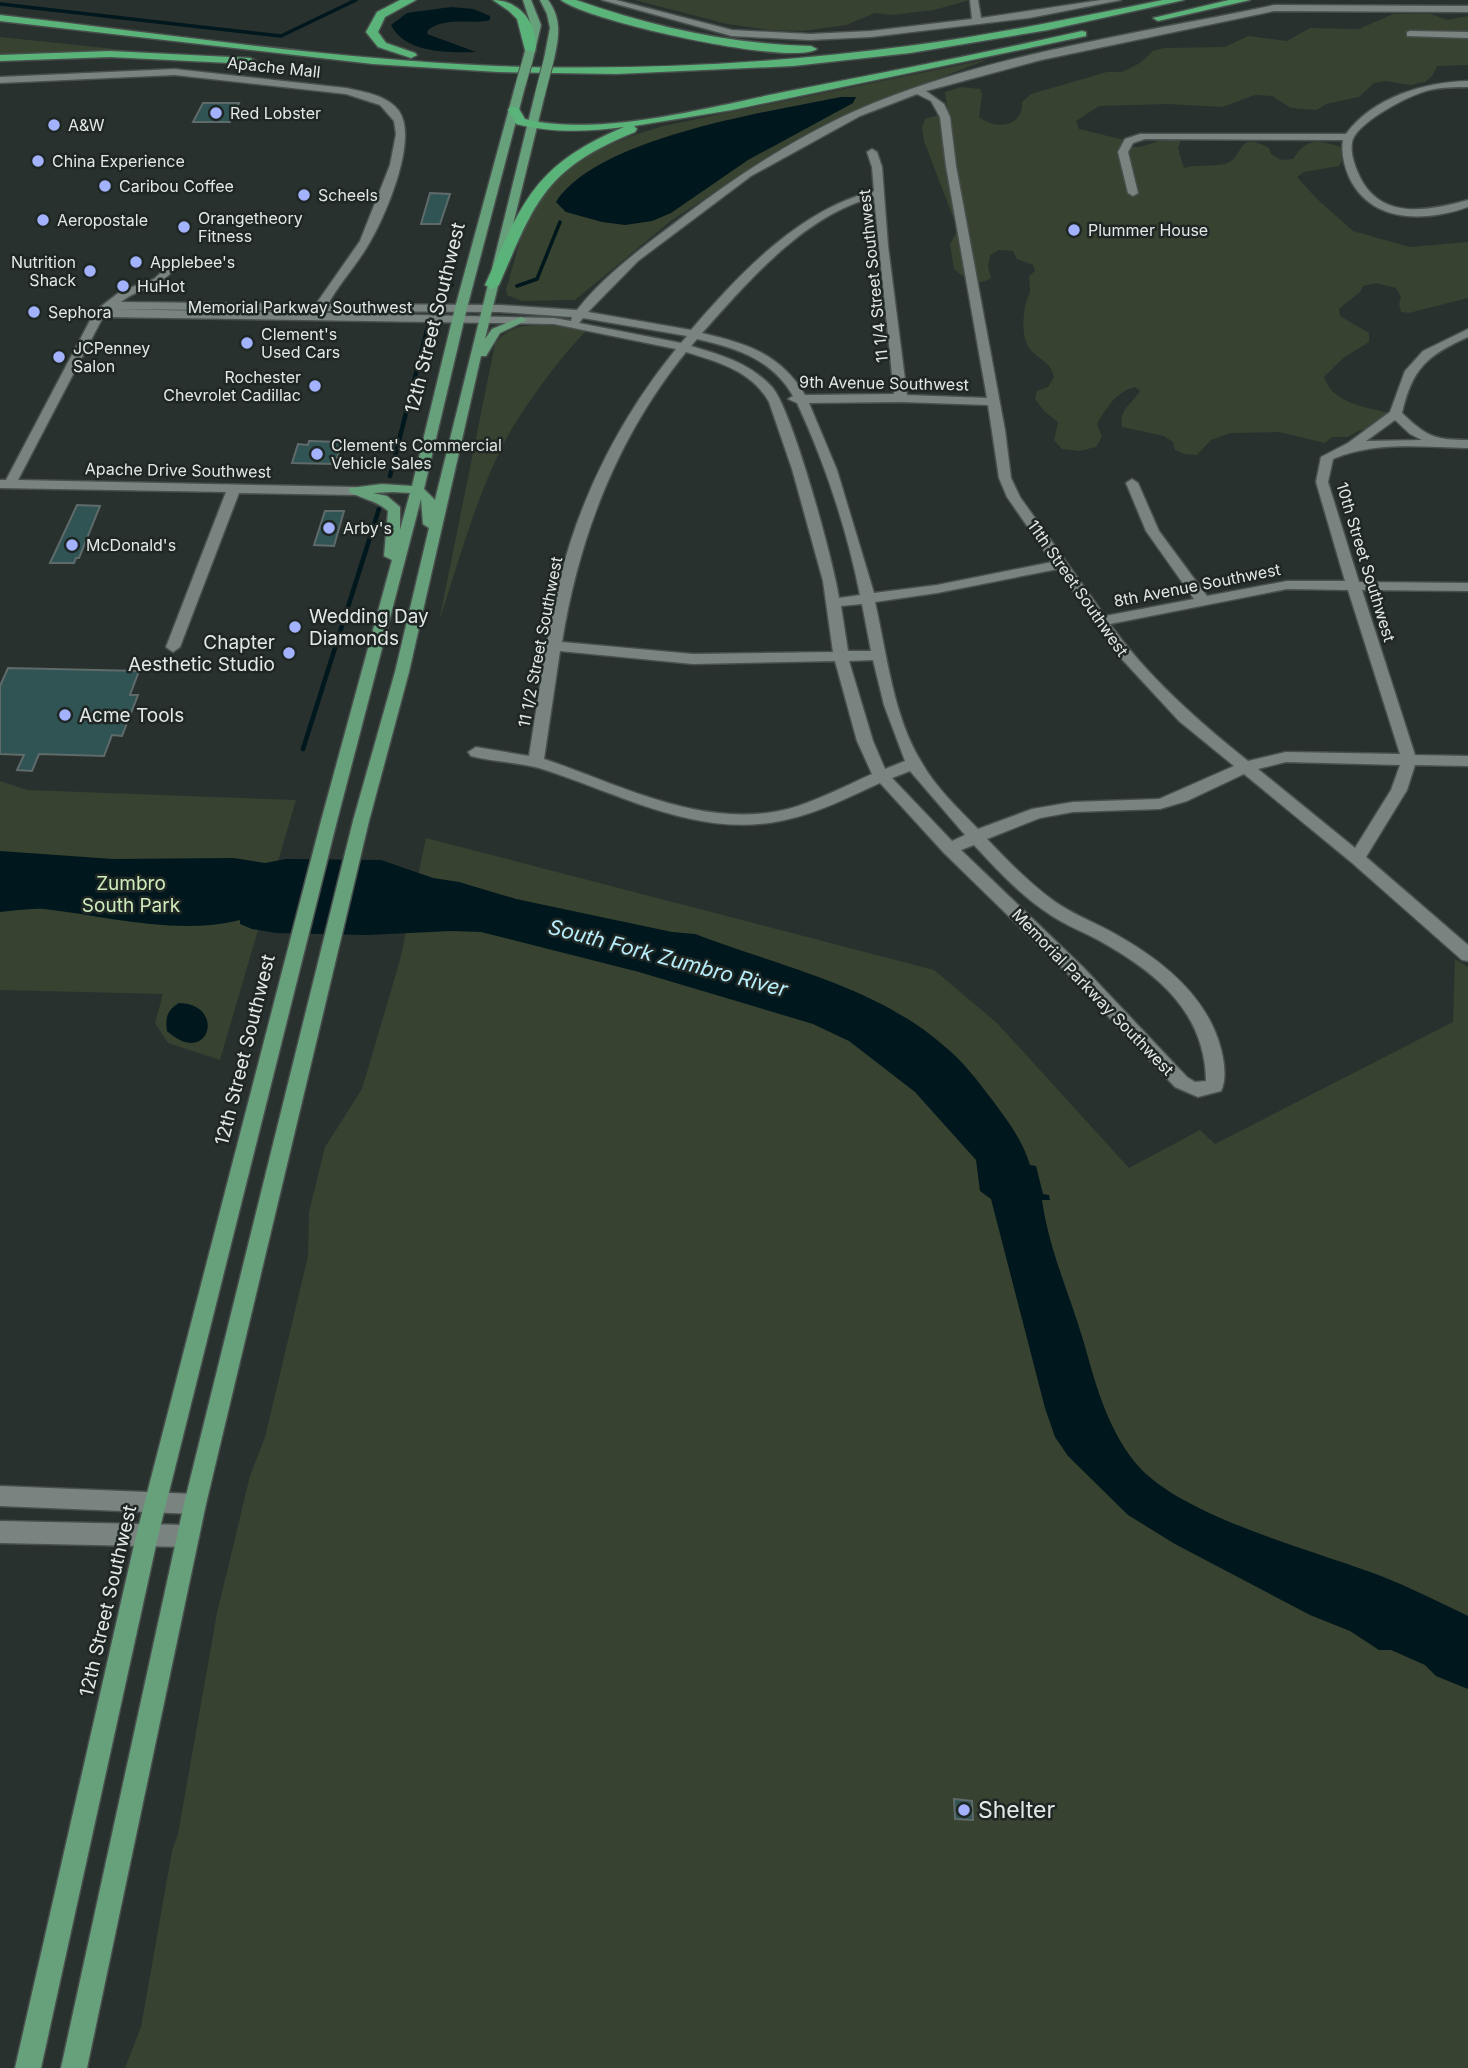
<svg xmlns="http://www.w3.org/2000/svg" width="1468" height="2068" font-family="Inter,sans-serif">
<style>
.green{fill:#374230}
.water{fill:#00171d}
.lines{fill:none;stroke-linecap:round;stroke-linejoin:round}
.stream-far1{stroke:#00171d;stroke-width:3.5}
.stream{stroke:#00171d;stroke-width:4.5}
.building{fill:#305454;stroke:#5f6a6a;stroke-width:2}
.minor-casing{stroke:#484f4d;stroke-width:3}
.major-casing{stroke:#484f4d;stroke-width:3}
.highway-casing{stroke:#484f4d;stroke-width:3}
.minor{fill:#798480;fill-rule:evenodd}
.major{fill:#66a17c;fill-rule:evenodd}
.highway{fill:#5ab479;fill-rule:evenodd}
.major-bridge-casing{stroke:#484f4d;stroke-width:12;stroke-linecap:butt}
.major-bridge{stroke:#66a17c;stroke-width:10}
.poi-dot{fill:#a3b2fd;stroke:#1f2725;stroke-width:2.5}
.labels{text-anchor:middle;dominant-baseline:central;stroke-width:5;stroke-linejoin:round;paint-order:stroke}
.far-street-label{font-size:16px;fill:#e3e8e6;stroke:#1f2725}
.far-poi-label{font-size:16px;fill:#e3e8e6;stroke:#1f2725;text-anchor:start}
.street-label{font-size:19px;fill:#e3e8e6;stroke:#1f2725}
.poi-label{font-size:19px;fill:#e3e8e6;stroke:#1f2725;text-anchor:start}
.park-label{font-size:19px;fill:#cfedbc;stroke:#1f2725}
.water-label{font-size:21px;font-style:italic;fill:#b9effc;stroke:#1f2725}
.near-poi-label{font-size:23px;fill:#e3e8e6;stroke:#1f2725;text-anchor:start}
</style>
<rect width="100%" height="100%" fill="#28312e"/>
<g class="green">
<path d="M 635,0 L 970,0 L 934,10 L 892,15 L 875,13 L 846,25 L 803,31 L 770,30 L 727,24 Z"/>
<path d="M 1393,14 L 1431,14 L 1447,20 L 1468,16 L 1468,65 L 1437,66 L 1432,76 L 1425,82 L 1410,85 L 1385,81 L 1374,83 L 1359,97 L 1326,104 L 1317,110 L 1291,108 L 1272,96 L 1255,95 L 1222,107 L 1167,104 L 1099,106 L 1076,121 L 1079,129 L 1124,140 L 1120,146 C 1127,146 1137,148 1143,146 C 1159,142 1163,137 1181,140 L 1178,148 L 1184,168 C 1198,164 1211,167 1224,164 C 1246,159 1234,129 1269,148 L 1271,154 L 1281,160 L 1293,159 C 1308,137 1317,140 1341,147 L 1342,161 L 1339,166 L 1304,172 L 1297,177 L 1317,199 L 1353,231 L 1410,247 L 1468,242 L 1468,298 L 1409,313 L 1401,312 L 1399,304 L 1401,297 L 1396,288 L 1376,283 L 1363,286 L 1360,292 L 1339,309 L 1340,316 L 1369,333 L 1369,342 L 1343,358 L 1324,377 C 1332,403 1365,407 1389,413 L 1392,423 L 1358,431 L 1348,437 L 1332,437 L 1325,443 L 1279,432 L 1230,433 L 1211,440 L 1197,455 L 1184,454 L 1175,450 L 1173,442 L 1164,436 L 1122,427 C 1119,408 1131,406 1140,391 L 1135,387 C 1117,391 1106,408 1097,424 L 1102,437 L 1096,447 L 1079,451 L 1062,449 L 1054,440 L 1058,422 L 1045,412 L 1035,399 L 1037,391 L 1048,387 L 1054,377 C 1051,361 1038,360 1029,348 C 1020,334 1023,306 1030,292 L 1029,276 L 1035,271 L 1033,265 L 1017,259 L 1013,251 L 999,250 L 990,255 L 988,267 L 991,278 C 976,288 966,279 954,269 L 950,244 L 958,230 L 924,141 L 922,128 L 925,119 L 948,112 L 945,92 L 961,87 L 980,89 L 982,94 L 979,117 C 995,130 1023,128 1022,102 L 1031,94 L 1107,72 L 1122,72 L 1140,63 L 1153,51 L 1164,48 L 1225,47 L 1248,36 L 1287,41 L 1310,28 L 1359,29 Z"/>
<path d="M 0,37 L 134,51 L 0,55 Z"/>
<path d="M 989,59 L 851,112 L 787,145 L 672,220 L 575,300 L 522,301 L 507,295 L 506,289 C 514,265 521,228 535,208 C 564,161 612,141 663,126 Z"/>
<path d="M 550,325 L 586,331 C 559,359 535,392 514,425 C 479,484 461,556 439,621 L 495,344 C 509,324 528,325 550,325 Z"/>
<path d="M 0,781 L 27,790 L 296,800 L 220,1060 L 168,1043 L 155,1023 L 163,994 L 0,990 Z"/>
<path d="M 426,838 L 934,970 L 997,1023 L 1129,1168 L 1200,1130 L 1215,1144 L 1453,1022 L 1455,959 L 1468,967 L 1468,2068 L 125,2068 L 141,2027 L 172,1851 L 178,1834 L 217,1613 L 250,1476 L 265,1437 L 308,1256 L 309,1212 L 325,1147 L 362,1089 L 400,960 Z"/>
</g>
<g class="water">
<path d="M 451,7 L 473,9 L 490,16 L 490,20 C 469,25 447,16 428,30 L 427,34 L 476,52 C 447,53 405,53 391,25 L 407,13 Z"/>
<path d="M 841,97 L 856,97 L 853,103 L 748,160 L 671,213 L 652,221 L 625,225 L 602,222 L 566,212 L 556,202 C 598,137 767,112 841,97 Z"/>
<path d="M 0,851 L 113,859 L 233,858 L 265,863 L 286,859 L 381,860 L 433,878 L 459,882 L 516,899 L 672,932 L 695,934 C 778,966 874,985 943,1045 C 963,1061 977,1080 993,1101 C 1008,1121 1023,1141 1030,1165 L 1036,1166 L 1043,1194 L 1049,1195 L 1050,1200 L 1042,1200 C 1049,1250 1070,1295 1084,1343 C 1096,1386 1109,1434 1140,1468 C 1187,1518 1315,1551 1381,1576 C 1411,1588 1439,1602 1468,1616 L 1468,1689 L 1436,1676 L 1425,1665 L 1391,1650 L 1379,1650 L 1350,1631 L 1310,1615 L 1175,1544 L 1128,1515 L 1068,1456 L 1055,1437 L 1045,1408 L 991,1199 L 980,1191 L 976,1160 L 915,1092 L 849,1041 L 813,1024 L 639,972 L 481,932 L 451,931 L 368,935 L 276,933 L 252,929 L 240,924 L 240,920 C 176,936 108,916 44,909 C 30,908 14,911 0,912 Z"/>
<path d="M 179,1003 C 227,1004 209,1069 167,1031 C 165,1018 167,1010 179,1003 Z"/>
</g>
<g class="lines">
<g class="stream-far1">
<path d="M 0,4 L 281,36 L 356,0"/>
<path d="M 517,286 L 537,279 L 560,222"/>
<path d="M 437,298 L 442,288 L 452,285"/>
<path d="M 427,332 L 428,327"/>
</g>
<g class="stream">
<path d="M 390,476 L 427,330"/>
<path d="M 303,749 L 379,509"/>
</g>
</g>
<g class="building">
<path d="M 203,103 L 239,103 L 230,122 L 193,122 Z"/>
<path d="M 430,193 L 450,194 L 440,224 L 421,224 Z"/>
<path d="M 309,441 L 342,442 L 335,464 L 292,463 L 298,444 L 308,445 Z"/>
<path d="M 77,505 L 100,506 L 79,558 L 76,558 L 74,563 L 50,563 Z"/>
<path d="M 325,511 L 344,511 L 334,546 L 314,545 Z"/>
<path d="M 8,668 L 139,671 L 130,695 L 138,695 L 122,736 L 112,735 L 104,756 L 39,754 L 32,771 L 17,770 L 24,755 L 0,754 L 0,686 Z"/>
<path d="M 954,1799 L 972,1801 L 973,1820 L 955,1819 Z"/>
</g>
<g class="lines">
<defs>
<g id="minor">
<path d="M 602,0 L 616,0 L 732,30 L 810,34 L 871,31 L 972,19 L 970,0 L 978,0 L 981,18 L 1101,0 L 1121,0 L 1029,18 L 871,37 L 810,40 L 732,36 Z"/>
<path d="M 1274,5 L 1468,6 L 1468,12 L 1274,11 L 1041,60 L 926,91 L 944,104 L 950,117 L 956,166 L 1005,430 L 1011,478 L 1020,497 L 1105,616 L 1194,599 L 1146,531 L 1126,483 L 1132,479 L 1138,483 L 1159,531 L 1207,596 L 1287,581 L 1345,581 L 1316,482 L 1321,457 L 1348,443 L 1390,412 L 1405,371 L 1423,351 L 1468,329 L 1468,337 C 1427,355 1412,369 1402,413 C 1427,437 1435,440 1468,440 L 1468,448 C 1423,447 1374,441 1333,459 L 1328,482 L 1359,582 L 1468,583 L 1468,591 L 1362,590 L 1415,755 L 1468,756 L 1468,766 L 1415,765 L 1407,790 L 1366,857 L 1468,945 L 1468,961 L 1462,960 L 1351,862 L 1244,774 L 1187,801 L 1160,809 L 1073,812 L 1040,818 L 987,839 C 1008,861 1029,883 1054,901 C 1071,913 1091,921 1110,931 C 1158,957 1207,994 1221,1049 C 1224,1061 1227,1079 1221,1091 L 1198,1097 L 1175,1087 L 1071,977 L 944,853 L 880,783 C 849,797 818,813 785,820 C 698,840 620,793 539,768 C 517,762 493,762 471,756 L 468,752 L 476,747 L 529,756 C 539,694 547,632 562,571 C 583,491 623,414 676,349 L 554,324 L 103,317 L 18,480 L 355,487 L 362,491 L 355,495 L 239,493 L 180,647 L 173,652 L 166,647 L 226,492 L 0,488 L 0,480 L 6,480 L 95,311 L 121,291 L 154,279 L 169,265 L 175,268 C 157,291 141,286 121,302 L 316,304 L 360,241 L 390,165 L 396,134 L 394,121 L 380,105 L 346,94 L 175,75 L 0,83 L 0,77 L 175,69 L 346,88 C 364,92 387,95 399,111 C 419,140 384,220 367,247 C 355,267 339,284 328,304 L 500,305 L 577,310 C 606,273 646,245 684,216 C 737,176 793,139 855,111 C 982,55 1137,34 1274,5 ZM 917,94 L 931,101 L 940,117 L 946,166 L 987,398 L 907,395 L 888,246 L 882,167 L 877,152 L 872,149 L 867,152 L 872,167 L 874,191 C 800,209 739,274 691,330 L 588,312 L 638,261 L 751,176 L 860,116 ZM 874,197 L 894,394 L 805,395 C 780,353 747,344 702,333 C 748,282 804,215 874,197 ZM 112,309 L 313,311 L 312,313 ZM 325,311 L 500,312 L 572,317 L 571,321 L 554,318 L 324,313 ZM 583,318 L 687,336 L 681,343 L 579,323 ZM 697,339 C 736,348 772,359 793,396 L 788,399 L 797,403 C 825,463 847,530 860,595 L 839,598 C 834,563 792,409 772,387 C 750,363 721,355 691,346 ZM 686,352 C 718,362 752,371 769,402 L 792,469 L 823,581 L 833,652 L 693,654 L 562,642 C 579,536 618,436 686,352 ZM 901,402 L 988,405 L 999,478 L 1007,497 L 1052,562 L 937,585 L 874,593 L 837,470 L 809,403 ZM 1395,420 L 1410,434 L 1422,440 L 1366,441 ZM 1058,569 L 1118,655 L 1179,721 L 1234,766 L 1159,799 L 1073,802 L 1032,809 L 978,829 C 959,809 936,788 922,763 C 893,717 887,654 875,602 L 937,593 ZM 1287,589 L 1348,590 L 1400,754 L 1286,752 L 1248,761 C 1197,720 1148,677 1110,624 ZM 862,604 L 871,651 L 848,651 L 841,606 ZM 560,651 L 693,664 L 835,661 L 857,741 L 872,774 C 845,786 817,801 788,809 C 703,830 622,785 544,759 ZM 873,660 L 884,705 L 905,761 L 885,769 L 873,741 L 849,661 ZM 1286,762 L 1400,765 L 1391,790 L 1355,848 L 1258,769 ZM 910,771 L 965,835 L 952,841 L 892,778 ZM 974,845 C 998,871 1022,897 1052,916 C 1067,926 1084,932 1100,941 C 1157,973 1205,1012 1206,1081 L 1195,1082 L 1187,1077 L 1083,967 L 961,850 Z"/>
<path d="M 1410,31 L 1468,32 L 1468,38 L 1407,36 L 1407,32 Z"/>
<path d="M 1468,81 L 1468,87 C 1455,87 1442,87 1430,90 C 1411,94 1361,120 1353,139 C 1349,149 1354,165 1359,175 C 1380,221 1428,211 1468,200 L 1468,207 C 1426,222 1371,224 1349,177 C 1344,165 1341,153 1343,140 L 1145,139 L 1133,143 L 1128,152 L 1138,193 L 1133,196 L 1128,193 L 1118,152 L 1125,139 L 1140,134 L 1346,134 C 1373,97 1425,82 1468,81 Z"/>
<path d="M 0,1486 L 195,1494 L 203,1497 L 206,1504 L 203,1511 L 195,1514 L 0,1506 Z"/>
<path d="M 0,1521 L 188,1525 L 196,1529 L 199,1536 L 196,1543 L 188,1547 L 0,1543 Z"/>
</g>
<g id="major">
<path d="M 523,0 L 531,0 L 541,25 L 533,59 L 528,62 L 523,59 L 531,25 Z"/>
<path d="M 540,0 L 548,0 C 562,19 559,37 554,59 L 549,62 L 544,59 L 550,28 L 547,14 Z"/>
<path d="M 521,80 L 526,83 L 467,308 L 424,489 L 435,500 L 535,94 L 540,91 L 545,94 L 485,339 L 492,329 L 521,317 L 527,320 L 500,333 L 486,356 L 481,356 L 409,672 L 369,821 L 206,1504 L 87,2068 L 61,2068 L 184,1504 L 353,821 L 395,672 L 429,528 L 423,524 L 421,499 L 337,821 L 158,1536 L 41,2068 L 15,2068 L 136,1536 L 321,821 L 392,560 L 384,556 L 388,511 C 376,500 361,499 348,491 L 350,488 L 382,484 L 412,486 L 455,308 L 516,83 ZM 393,492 L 410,493 L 400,530 L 400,507 L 387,496 L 373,493 Z"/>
</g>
<g id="highway">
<path d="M 400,0 L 416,0 L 385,17 L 378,32 L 386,43 L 415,53 L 417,55 L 411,58 L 378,47 L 366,32 L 377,12 Z"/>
<path d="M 493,0 C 520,0 540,26 535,52 L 525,50 L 517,19 L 509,11 Z"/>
<path d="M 561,0 L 576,0 C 653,27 729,44 811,46 L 817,49 C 792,67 587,21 561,0 Z"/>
<path d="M 1163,0 L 1184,0 L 1048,30 L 910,53 L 793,66 L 616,74 L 498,72 L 373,64 L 0,21 L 0,15 C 165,34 331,59 497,66 C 634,71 772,64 908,46 C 994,35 1078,17 1163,0 Z"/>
<path d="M 1229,0 L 1250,0 L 1158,21 L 1153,18 Z"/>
<path d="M 1082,31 L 1086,32 L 1086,36 L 732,110 L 634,126 L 637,129 L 635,132 C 545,169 536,200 499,285 L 492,289 L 485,285 C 523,201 534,165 624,127 C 587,132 552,133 516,124 L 508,110 L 510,107 L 518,107 L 525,119 C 600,138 713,106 789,91 C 887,72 985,53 1082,31 Z"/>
<path d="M 110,51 L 250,58 L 256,61 L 250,64 L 110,57 L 0,61 L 0,55 Z"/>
</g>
</defs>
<use href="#minor" class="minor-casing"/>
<use href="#major" class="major-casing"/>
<use href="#highway" class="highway-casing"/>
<use href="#minor" class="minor"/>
<use href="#major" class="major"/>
<use href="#highway" class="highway"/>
<defs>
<g id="major-bridge">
<path d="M 521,83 L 528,59"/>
<path d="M 540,94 L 549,59"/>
</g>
</defs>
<use href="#major-bridge" class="major-bridge-casing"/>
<use href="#major-bridge" class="major-bridge"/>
</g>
<g class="poi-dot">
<circle cx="216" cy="113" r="7"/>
<circle cx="54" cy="125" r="7"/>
<circle cx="38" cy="161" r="7"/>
<circle cx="105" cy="186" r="7"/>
<circle cx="304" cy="195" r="7"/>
<circle cx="43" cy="220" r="7"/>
<circle cx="184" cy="227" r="7"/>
<circle cx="1074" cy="230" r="7"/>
<circle cx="136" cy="262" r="7"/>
<circle cx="90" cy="271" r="7"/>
<circle cx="123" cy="286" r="7"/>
<circle cx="34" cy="312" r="7"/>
<circle cx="247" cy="343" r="7"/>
<circle cx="59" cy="357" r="7"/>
<circle cx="315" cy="386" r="7"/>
<circle cx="317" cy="454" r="7"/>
<circle cx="329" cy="528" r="7"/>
<circle cx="72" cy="545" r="7"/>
<circle cx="295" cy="627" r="7"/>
<circle cx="289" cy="653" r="7"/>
<circle cx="65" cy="715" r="7"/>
<circle cx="964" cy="1810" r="7"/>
</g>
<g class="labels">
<g class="far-street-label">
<text transform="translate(274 67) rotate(6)">Apache Mall</text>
<text transform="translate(873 276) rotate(-96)">11 1/4 Street Southwest</text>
<text x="300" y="307">Memorial Parkway Southwest</text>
<text transform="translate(884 383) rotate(1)">9th Avenue Southwest</text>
<text transform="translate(178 470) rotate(1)">Apache Drive Southwest</text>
<text transform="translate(1366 562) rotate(73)">10th Street Southwest</text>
<text transform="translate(1197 585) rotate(-11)">8th Avenue Southwest</text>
<text transform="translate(1078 588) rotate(55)">11th Street Southwest</text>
<text transform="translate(540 642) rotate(-79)">11 1/2 Street Southwest</text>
<text transform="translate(1093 992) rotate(46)">Memorial Parkway Southwest</text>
</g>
<g class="far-poi-label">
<text x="230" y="113">Red Lobster</text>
<text x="68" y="125">A&amp;W</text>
<text x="52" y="161">China Experience</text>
<text x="119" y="186">Caribou Coffee</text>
<text x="318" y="195">Scheels</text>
<text x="198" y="218">Orangetheory<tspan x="198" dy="18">Fitness</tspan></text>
<text x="57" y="220">Aeropostale</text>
<text x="1088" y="230">Plummer House</text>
<text x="76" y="262" text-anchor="end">Nutrition<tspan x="76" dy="18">Shack</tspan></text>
<text x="150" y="262">Applebee's</text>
<text x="137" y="286">HuHot</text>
<text x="48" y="312">Sephora</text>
<text x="261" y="334">Clement's<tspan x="261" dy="18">Used Cars</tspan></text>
<text x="73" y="348">JCPenney<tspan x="73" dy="18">Salon</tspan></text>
<text x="301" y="377" text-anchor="end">Rochester<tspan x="301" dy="18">Chevrolet Cadillac</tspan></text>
<text x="331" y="445">Clement's Commercial<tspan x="331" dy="18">Vehicle Sales</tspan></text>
<text x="343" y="528">Arby's</text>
<text x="86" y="545">McDonald's</text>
</g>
<g class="street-label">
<text transform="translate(435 318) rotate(-76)">12th Street Southwest</text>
<text transform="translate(245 1050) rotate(-76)">12th Street Southwest</text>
<text transform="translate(108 1601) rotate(-77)">12th Street Southwest</text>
</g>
<g class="poi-label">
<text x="309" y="616">Wedding Day<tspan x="309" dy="22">Diamonds</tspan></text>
<text x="275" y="642" text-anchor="end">Chapter<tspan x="275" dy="22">Aesthetic Studio</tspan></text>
<text x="79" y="715">Acme Tools</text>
</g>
<g class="park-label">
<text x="131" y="883">Zumbro<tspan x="131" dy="22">South Park</tspan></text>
</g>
<g class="water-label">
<text transform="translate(668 958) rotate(15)">South Fork Zumbro River</text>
</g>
<g class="near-poi-label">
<text x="978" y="1810">Shelter</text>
</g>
</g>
</svg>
